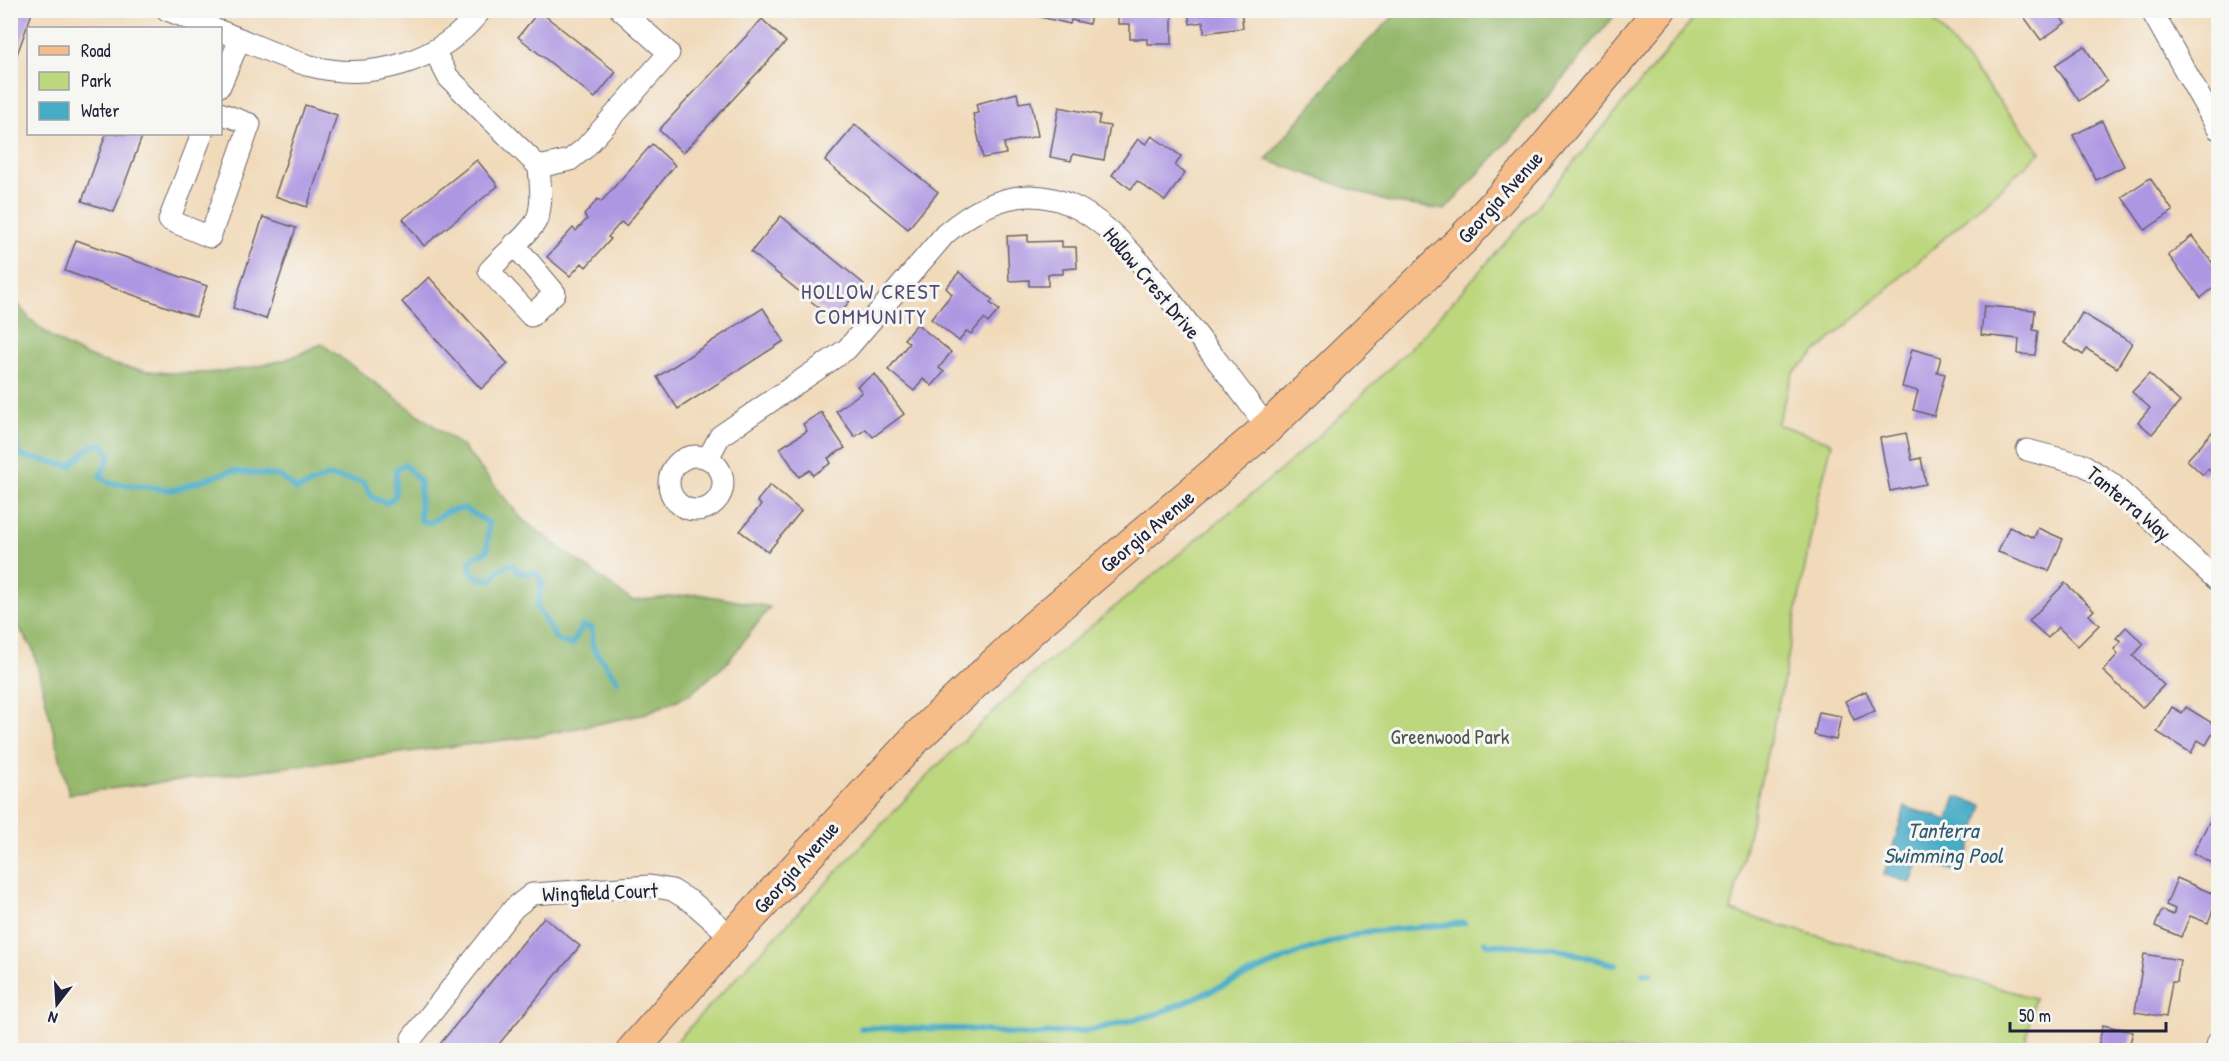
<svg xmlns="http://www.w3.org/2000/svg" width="2229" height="1061" font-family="'Patrick Hand',sans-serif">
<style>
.green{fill:#bcd77d;stroke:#6f7c5c;stroke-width:1.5}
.forest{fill:#95b86c;stroke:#5c6d54;stroke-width:1.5}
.water{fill:#46acc6;stroke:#346780;stroke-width:1.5}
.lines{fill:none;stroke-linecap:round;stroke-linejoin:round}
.stream{stroke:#46acc6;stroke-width:6}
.building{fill:#ae97e2}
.street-casing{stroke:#6a6267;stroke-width:23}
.primary-casing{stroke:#6a6267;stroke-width:34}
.street{stroke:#fff;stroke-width:21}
.primary{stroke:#f7bd88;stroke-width:32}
.labels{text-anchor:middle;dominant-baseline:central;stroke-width:6;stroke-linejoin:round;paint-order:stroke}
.street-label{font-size:21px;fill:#22223b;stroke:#f6f6f2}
.park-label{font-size:21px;fill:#50584f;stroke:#f6f6f2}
.neighbourhood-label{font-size:22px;letter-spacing:1.5px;fill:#534b75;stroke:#f6f6f2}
.water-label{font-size:22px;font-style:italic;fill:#305973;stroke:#f6f6f2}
</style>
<rect width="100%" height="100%" fill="#f6f6f2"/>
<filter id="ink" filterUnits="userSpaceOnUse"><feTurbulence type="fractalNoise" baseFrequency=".0167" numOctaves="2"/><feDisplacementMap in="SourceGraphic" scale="12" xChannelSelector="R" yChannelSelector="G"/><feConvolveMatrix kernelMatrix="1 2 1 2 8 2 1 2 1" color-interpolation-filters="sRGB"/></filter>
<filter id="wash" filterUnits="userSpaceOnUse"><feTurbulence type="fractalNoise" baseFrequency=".008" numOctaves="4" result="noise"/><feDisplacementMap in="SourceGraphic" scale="24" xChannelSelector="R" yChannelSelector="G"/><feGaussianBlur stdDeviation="1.35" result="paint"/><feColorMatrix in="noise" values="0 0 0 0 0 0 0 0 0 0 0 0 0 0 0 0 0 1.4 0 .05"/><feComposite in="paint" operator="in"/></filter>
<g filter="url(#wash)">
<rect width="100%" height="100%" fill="#f1daba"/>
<path class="green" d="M 1700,11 L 1926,11 L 2041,152 L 1793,373 L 1777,424 L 1832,443 L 1817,503 L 1783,683 L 1731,911 L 2034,998 L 2024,1050 L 668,1050 L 934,769 L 1031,676 L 1282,469 L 1349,408 L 1418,340 L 1530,215 Z"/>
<g class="forest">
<path d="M 1399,11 L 1399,10 L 1618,11 L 1534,113 L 1445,210 L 1389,202 L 1266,160 L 1347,62 Z"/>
<path d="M 11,291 C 16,300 22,311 29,318 C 93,381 198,382 280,361 C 294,358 308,349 322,344 L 463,447 L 522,519 L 632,601 L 698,594 L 770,607 L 727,663 L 689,695 L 641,715 L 537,736 L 69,794 L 33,649 L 11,616 Z"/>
</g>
<path class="water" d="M 1956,797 L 1983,805 L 1962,873 L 1919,860 L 1911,883 L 1884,875 L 1905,807 L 1948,820 Z"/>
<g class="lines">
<g class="stream">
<path d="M 10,419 L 13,421 L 18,455 L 70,466 L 93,445 L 103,444 L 110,455 L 100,476 L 109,483 L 173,490 L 231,471 L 280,476 L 297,490 L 328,476 L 363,482 L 373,498 L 387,503 L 395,496 L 396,469 L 405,465 L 420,481 L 420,520 L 430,523 L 446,512 L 463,508 L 489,523 L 487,551 L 471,559 L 470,571 L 479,578 L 492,580 L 500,569 L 512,564 L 520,573 L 536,573 L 542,583 L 537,607 L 557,640 L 572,645 L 582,626 L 592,628 L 593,648 L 618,681"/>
<path d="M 1485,942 L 1487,944 L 1554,948 L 1616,965"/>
<path d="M 1643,973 L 1651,974"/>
<path d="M 861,1028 L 965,1029 L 1027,1035 L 1092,1030 L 1157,1014 L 1303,951 L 1365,932 L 1464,923"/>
</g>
</g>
<g id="blocks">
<g class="building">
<path d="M 10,10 L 33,10 L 11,71 L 10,71 Z"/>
<path d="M 1037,10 L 1092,10 L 1089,24 L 1071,20 L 1070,24 L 1036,16 Z"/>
<path d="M 1118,10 L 1172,10 L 1172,44 L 1147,44 L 1147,39 L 1130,39 L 1130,24 L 1118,24 Z"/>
<path d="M 1188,10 L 1241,10 L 1243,28 L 1204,33 L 1203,22 L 1190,24 Z"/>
<path d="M 2019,10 L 2055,10 L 2065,23 L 2041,40 Z"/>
<path d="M 539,11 L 616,72 L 595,98 L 518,37 Z"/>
<path d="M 762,19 L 786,42 L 683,153 L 659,130 Z"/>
<path d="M 2084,46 L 2107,81 L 2079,101 L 2055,65 Z"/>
<path d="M 1017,93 L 1019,103 L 1031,101 L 1038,136 L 1004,143 L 1006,154 L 983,158 L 973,114 L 978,113 L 976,104 Z"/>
<path d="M 305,105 L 337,115 L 307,207 L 275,196 Z"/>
<path d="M 1059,107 L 1100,115 L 1098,124 L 1110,126 L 1104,160 L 1073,154 L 1071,161 L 1050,157 Z"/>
<path d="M 2102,121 L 2124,166 L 2096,180 L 2073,135 Z"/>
<path d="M 855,125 L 938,192 L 908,229 L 825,161 Z"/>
<path d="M 106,134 L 143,134 L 114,212 L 82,201 Z"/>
<path d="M 1152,136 L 1181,156 L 1175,166 L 1185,173 L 1165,201 L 1137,181 L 1131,189 L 1112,175 L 1138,139 L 1146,144 Z"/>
<path d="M 652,144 L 675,165 L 626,226 L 621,222 L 608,237 L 611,239 L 586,267 L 582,263 L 570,276 L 547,257 L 573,228 L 576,231 L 587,219 L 584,215 L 598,199 L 601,202 Z"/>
<path d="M 477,160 L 498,186 L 424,246 L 403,219 Z"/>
<path d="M 2150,178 L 2173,211 L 2145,230 L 2122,197 Z"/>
<path d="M 781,216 L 864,284 L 834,320 L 751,252 Z"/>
<path d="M 263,217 L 296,228 L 266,319 L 233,308 Z"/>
<path d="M 1028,235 L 1028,242 L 1062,241 L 1062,247 L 1076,247 L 1077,268 L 1063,269 L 1063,274 L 1048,274 L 1048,286 L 1029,286 L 1029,280 L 1009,281 L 1007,236 Z"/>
<path d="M 2192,236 L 2218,270 L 2218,284 L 2201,298 L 2168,255 Z"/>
<path d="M 76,240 L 207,286 L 196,317 L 65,271 Z"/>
<path d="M 959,272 L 993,300 L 990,303 L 999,310 L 988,323 L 984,319 L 971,334 L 967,331 L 959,341 L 931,319 L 952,294 L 946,288 Z"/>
<path d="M 429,277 L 508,364 L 481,389 L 402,302 Z"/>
<path d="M 1984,306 L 2035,310 L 2033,330 L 2038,331 L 2035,355 L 2018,354 L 2019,339 L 1981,335 Z"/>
<path d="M 763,308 L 784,341 L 678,409 L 657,377 Z"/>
<path d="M 2082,313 L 2132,343 L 2117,368 L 2087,349 L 2083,355 L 2064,343 Z"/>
<path d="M 917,324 L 951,352 L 939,368 L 944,372 L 932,386 L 923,379 L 914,391 L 888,370 L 909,343 L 904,339 Z"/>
<path d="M 1912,349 L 1941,357 L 1937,372 L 1945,374 L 1934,416 L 1913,410 L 1918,391 L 1902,387 Z"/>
<path d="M 875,374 L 904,414 L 873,437 L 866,429 L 855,437 L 836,411 L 862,392 L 857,386 Z"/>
<path d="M 2149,374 L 2180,402 L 2152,434 L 2138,422 L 2150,408 L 2132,392 Z"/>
<path d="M 821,412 L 845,448 L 828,458 L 831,463 L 813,475 L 810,470 L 799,477 L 780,448 L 807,431 L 803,424 Z"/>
<path d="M 2212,432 L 2218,438 L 2218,479 L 2208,469 L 2203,475 L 2187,460 Z"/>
<path d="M 1906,433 L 1912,460 L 1921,458 L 1926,484 L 1890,491 L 1880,438 Z"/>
<path d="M 770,485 L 801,511 L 768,552 L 740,531 L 761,505 L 757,501 Z"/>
<path d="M 2009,527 L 2034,538 L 2038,528 L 2063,539 L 2049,571 L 1998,552 Z"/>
<path d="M 2065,583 L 2094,610 L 2089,615 L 2099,625 L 2078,646 L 2058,627 L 2048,638 L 2029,621 Z"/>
<path d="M 2126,627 L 2144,644 L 2133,656 L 2164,685 L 2142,708 L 2103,671 L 2118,654 L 2114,649 L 2121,641 L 2116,638 Z"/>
<path d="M 1866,691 L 1875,711 L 1854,720 L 1845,701 Z"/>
<path d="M 2172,707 L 2182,713 L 2186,707 L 2217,726 L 2206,745 L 2198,740 L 2191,753 L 2157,732 Z"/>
<path d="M 1819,712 L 1841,716 L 1836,740 L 1814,735 Z"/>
<path d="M 2218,805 L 2218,867 L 2193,853 Z"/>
<path d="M 2177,878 L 2218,896 L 2208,923 L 2190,916 L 2181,937 L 2155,926 L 2162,910 L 2173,915 L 2175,909 L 2166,905 Z"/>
<path d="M 544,917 L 580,946 L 494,1050 L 435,1050 Z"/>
<path d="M 2144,954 L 2180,960 L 2177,982 L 2172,982 L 2166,1017 L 2135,1012 Z"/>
<path d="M 2103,1025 L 2133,1032 L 2128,1050 L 2097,1050 Z"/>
</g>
</g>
</g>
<g filter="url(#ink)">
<use href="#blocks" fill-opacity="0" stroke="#6a6267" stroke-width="1.5"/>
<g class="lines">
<defs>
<g id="street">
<path d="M 167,10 L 213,28"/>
<path d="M 2151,10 L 2218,129"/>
<path d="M 220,31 C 249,42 277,56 307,65 C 370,83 441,62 481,10"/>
<path d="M 435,52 L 448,77 L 539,167"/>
<path d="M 220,86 L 240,39"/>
<path d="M 202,134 L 169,220 L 210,237 L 250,124 L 220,113"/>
<path d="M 514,244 L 555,293 L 531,316 L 489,271 C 502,256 525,238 535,223 C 544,207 540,184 539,167 L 570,160 L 585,148 L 669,53 L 621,10"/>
<path d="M 2027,450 L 2084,465 L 2111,483 L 2218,581"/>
<circle cx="696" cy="483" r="27"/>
<path d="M 708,458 L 720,436 L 847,349 L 945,234 C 1053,142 1121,235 1185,319 C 1212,355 1241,390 1267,428"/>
<path d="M 412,1038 L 514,908 L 532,894 L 650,886 L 672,890 L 692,902 L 732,937"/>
<path d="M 2216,1050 L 2218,1042"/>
</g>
<path id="primary" d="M 633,1050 L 732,937 L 917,737 L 1034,627 L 1267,428 L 1463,239 L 1535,160 L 1660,10"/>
</defs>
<use href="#street" class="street-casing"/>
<use href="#primary" class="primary-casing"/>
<use href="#street" class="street"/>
<use href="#primary" class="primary"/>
</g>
</g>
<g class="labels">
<g class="street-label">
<text transform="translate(1500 197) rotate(-48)">Georgia Avenue</text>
<text transform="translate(1152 283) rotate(50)">Hollow Crest Drive</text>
<text transform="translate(2129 503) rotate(40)">Tanterra Way</text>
<text transform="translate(1147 531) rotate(-40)">Georgia Avenue</text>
<text transform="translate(796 867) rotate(-48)">Georgia Avenue</text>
<text transform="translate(600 892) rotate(-2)">Wingfield Court</text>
</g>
<g class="park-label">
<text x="1450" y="736">Greenwood Park</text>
</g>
<g class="neighbourhood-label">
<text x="871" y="291">HOLLOW CREST<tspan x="871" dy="25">COMMUNITY</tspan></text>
</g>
<g class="water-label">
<text x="1943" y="830">Tanterra<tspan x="1943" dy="25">Swimming Pool</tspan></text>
</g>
</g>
<rect width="2229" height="1061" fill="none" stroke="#f6f6f2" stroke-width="36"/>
<rect x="27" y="27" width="195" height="108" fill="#f6f6f2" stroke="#a1a1a9" stroke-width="1.5"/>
<rect x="39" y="46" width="30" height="9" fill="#f7bd88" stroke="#a1a1a9" stroke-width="1.5"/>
<text x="81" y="57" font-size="18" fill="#22223b">Road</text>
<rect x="39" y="72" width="30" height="18" fill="#bcd77d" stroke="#a1a1a9" stroke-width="1.5"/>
<text x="81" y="87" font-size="18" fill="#22223b">Park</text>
<rect x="39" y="102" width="30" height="18" fill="#46acc6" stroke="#a1a1a9" stroke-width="1.5"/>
<text x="81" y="117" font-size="18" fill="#22223b">Water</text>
<g transform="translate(57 1004) rotate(197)" stroke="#f6f6f2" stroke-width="4.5" paint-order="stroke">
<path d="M0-4.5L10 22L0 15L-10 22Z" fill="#22223b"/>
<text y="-9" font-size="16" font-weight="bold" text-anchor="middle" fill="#22223b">N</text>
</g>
<path d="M2010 1022v9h156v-9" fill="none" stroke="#22223b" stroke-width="3"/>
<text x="2019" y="1022" font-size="18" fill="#22223b" stroke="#f6f6f2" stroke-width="4.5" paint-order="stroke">50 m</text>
</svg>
